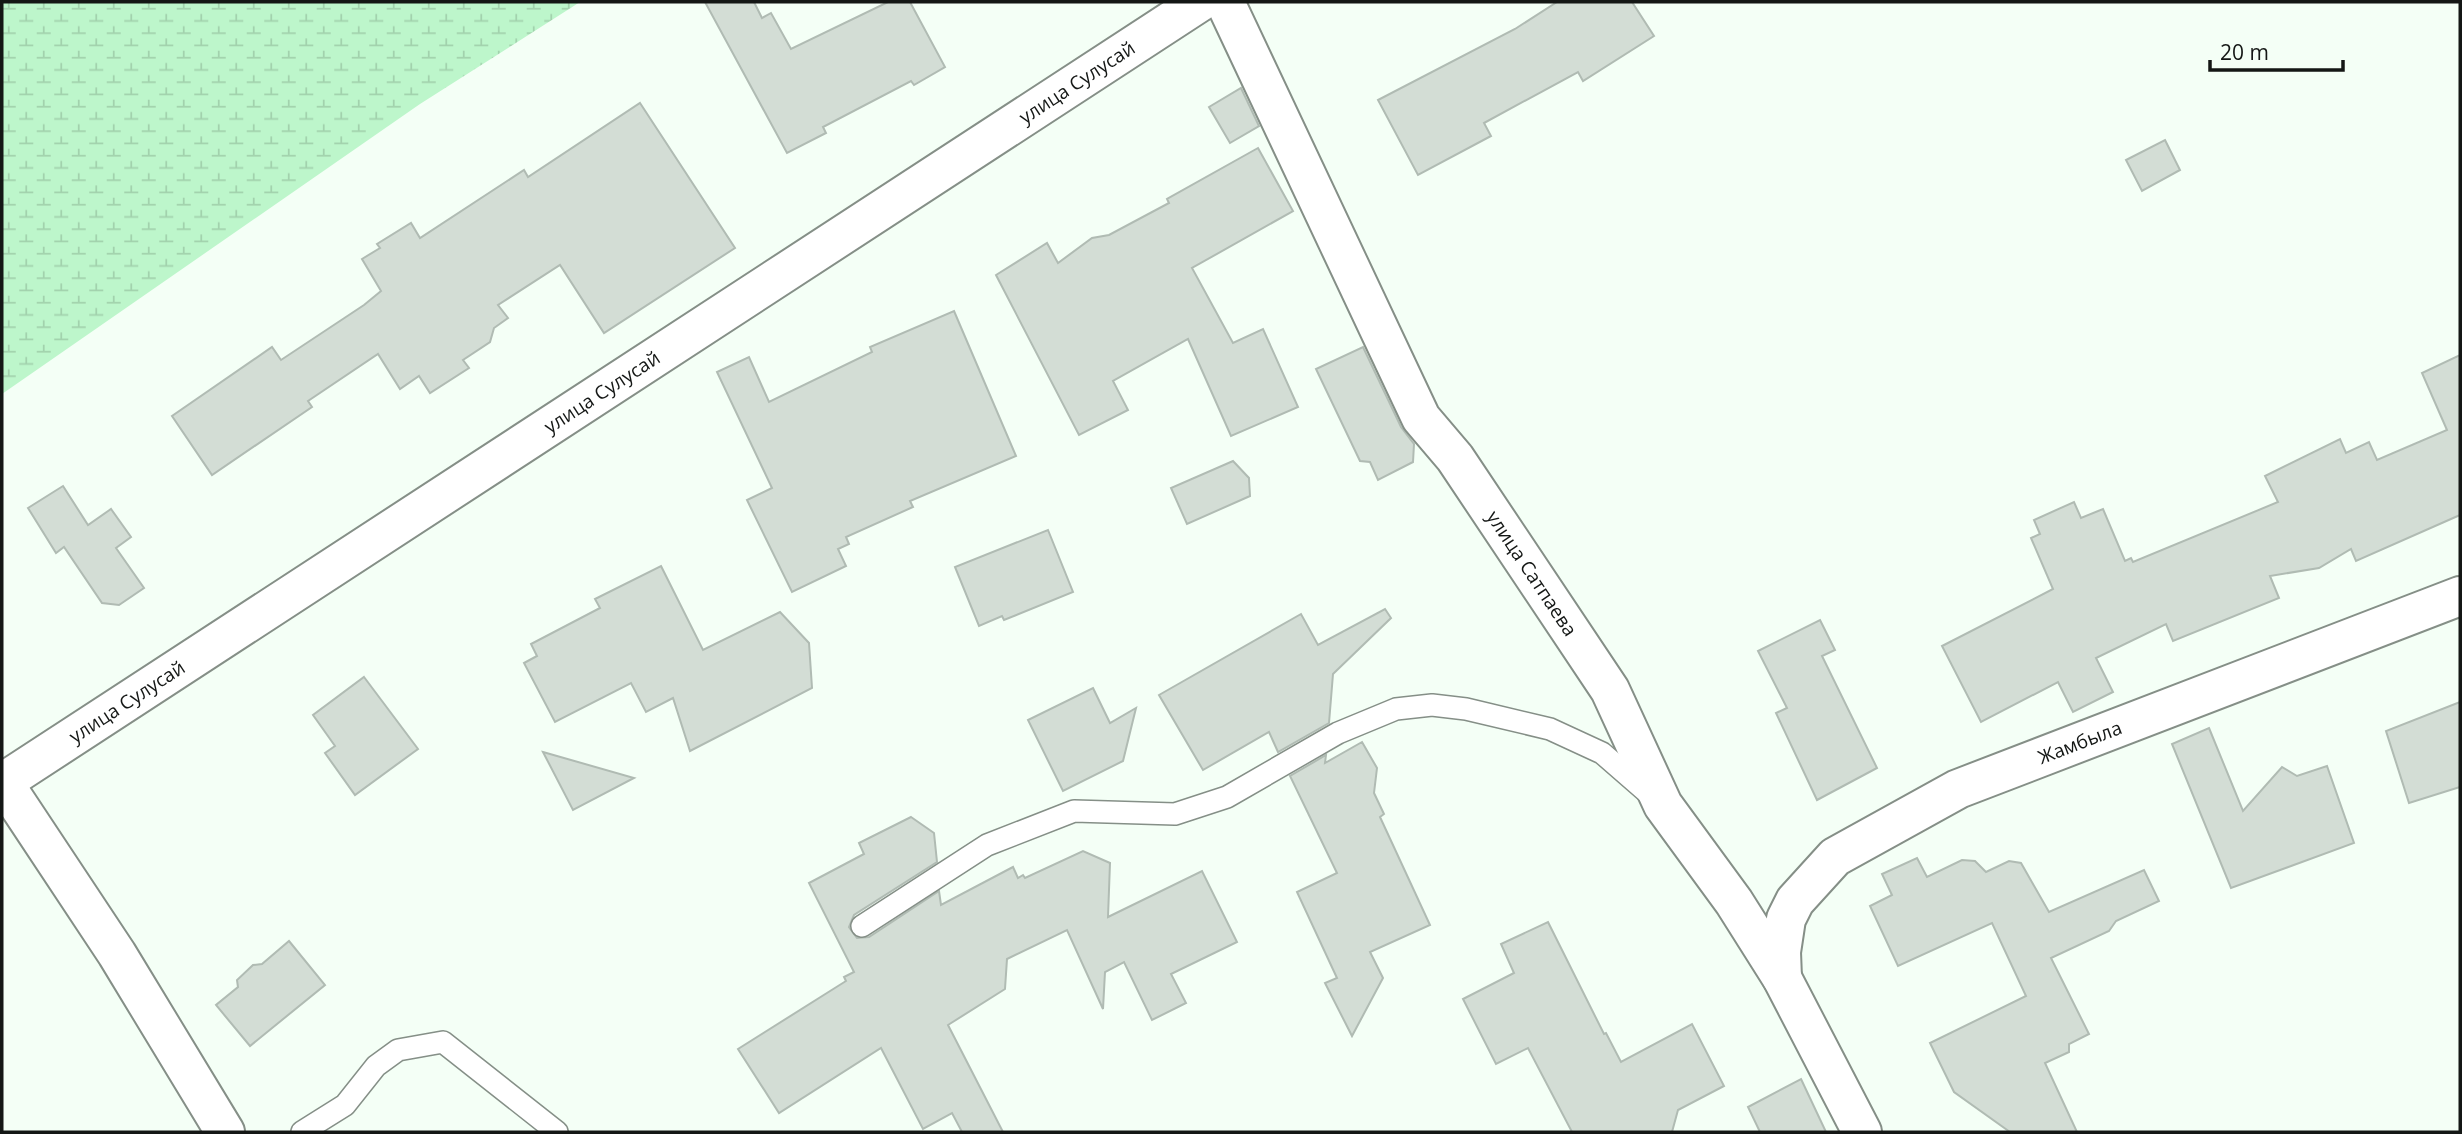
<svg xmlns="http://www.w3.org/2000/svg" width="2462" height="1134" font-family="'Open Sans',sans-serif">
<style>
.wetland{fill:url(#wetland-marsh)}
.building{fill:#d3ddd5;stroke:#b0bbb3;stroke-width:2}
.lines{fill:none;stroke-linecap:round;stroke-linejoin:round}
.lane-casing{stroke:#858f87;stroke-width:24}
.street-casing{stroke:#858f87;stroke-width:42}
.secondary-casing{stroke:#858f87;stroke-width:42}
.lane{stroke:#fff;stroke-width:21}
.street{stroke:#fff;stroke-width:38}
.secondary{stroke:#fff;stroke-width:38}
.labels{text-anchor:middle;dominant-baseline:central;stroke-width:6;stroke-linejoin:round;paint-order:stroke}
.street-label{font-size:19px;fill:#141715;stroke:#f4fff6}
</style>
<defs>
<pattern id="wetland-marsh" width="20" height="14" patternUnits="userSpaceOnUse" patternTransform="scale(1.75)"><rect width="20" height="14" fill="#bdf6cb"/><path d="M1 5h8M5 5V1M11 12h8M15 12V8" fill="none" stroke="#a2d2ad"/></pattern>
</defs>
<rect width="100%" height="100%" fill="#f4fff6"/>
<path class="wetland" d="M 2,2 L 580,2 L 420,104 L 2,394 Z"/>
<g class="building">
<path d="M 705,2 L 754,2 L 762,18 L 771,13 L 791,49 L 888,2 L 910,2 L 945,67 L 914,85 L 911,81 L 823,127 L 826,133 L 787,153 Z"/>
<path d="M 1557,2 L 1632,2 L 1654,36 L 1583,81 L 1578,72 L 1484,123 L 1491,136 L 1418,175 L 1378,100 L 1515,29 Z"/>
<path d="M 1241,88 L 1259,126 L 1230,143 L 1209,107 Z"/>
<path d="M 640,103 L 735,248 L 604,333 L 560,265 L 498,305 L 508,318 L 494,328 L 490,342 L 463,360 L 469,368 L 430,393 L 419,376 L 400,389 L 378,354 L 308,401 L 312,407 L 212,475 L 172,416 L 272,347 L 281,360 L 364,305 L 381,291 L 362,259 L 380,248 L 377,244 L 411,223 L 420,238 L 524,170 L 528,177 Z"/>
<path d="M 2165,140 L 2180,170 L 2142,191 L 2126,160 Z"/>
<path d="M 1258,148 L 1293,211 L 1192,268 L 1233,343 L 1263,329 L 1298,407 L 1231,436 L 1188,339 L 1113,381 L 1128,410 L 1079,435 L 996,275 L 1047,243 L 1058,263 L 1092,238 L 1109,235 L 1169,203 L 1167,199 Z"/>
<path d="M 954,311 L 1016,456 L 910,501 L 913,507 L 846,537 L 849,544 L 838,549 L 846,566 L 792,592 L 747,500 L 772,488 L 717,372 L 749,357 L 769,402 L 872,352 L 870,347 Z"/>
<path d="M 1363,347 L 1401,427 L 1414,444 L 1413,462 L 1378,480 L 1370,462 L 1360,461 L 1316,369 Z"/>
<path d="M 2460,355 L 2460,515 L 2356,561 L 2351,549 L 2319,568 L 2270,576 L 2279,598 L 2173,641 L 2166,624 L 2096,658 L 2113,692 L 2073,712 L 2058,682 L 1981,722 L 1942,646 L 2053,589 L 2031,538 L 2040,534 L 2034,520 L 2074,502 L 2081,518 L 2103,509 L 2125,561 L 2131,558 L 2133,562 L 2278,502 L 2265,476 L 2340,439 L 2346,453 L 2369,442 L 2377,460 L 2447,430 L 2422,373 Z"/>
<path d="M 1233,461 L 1249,478 L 1250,496 L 1187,524 L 1171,488 Z"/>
<path d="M 63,486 L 88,525 L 111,509 L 131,537 L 116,548 L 144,588 L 119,605 L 102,603 L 64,547 L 56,553 L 28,508 Z"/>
<path d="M 1048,530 L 1073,592 L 1004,620 L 1002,616 L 979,626 L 955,567 Z"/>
<path d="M 661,566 L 703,650 L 780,612 L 809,643 L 812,688 L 690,751 L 673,698 L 646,712 L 631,683 L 555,722 L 524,663 L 537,656 L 531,644 L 600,608 L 595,599 Z"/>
<path d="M 1385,609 L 1391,618 L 1333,674 L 1329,723 L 1278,752 L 1269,732 L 1203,770 L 1159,695 L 1301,614 L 1318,645 Z"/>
<path d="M 1820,620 L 1835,650 L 1822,656 L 1877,768 L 1817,800 L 1776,713 L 1787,708 L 1758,651 Z"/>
<path d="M 364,677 L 418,749 L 355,795 L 325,753 L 335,746 L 313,715 Z"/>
<path d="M 1093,688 L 1110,723 L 1136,708 L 1123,761 L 1063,791 L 1028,720 Z"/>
<path d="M 2460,702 L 2460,787 L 2409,803 L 2386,731 Z"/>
<path d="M 2209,728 L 2243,811 L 2282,767 L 2297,776 L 2327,766 L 2354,843 L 2231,888 L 2172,744 Z"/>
<path d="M 1362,742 L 1377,768 L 1374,793 L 1384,814 L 1380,817 L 1430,925 L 1370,952 L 1383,978 L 1352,1036 L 1325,983 L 1337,978 L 1297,892 L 1337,873 L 1290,776 L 1326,755 L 1325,763 Z"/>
<path d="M 543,752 L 634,778 L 573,810 Z"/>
<path d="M 911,817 L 934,833 L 937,862 L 854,915 L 849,927 L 857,938 L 869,937 L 939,891 L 941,905 L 1013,867 L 1018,878 L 1023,875 L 1025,878 L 1083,851 L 1110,863 L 1108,917 L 1202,871 L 1237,942 L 1171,974 L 1186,1003 L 1152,1020 L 1124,962 L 1105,972 L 1103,1009 L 1067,930 L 1007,959 L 1005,989 L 948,1025 L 1003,1132 L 962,1132 L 952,1113 L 923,1129 L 881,1048 L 779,1113 L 738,1049 L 846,981 L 844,977 L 854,972 L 809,883 L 864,854 L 859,843 Z"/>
<path d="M 1917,858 L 1927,877 L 1962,860 L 1975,861 L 1986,872 L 2009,861 L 2021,863 L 2049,912 L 2144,870 L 2159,901 L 2116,921 L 2109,931 L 2051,958 L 2089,1034 L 2069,1044 L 2069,1052 L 2045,1063 L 2077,1132 L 2010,1132 L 1954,1092 L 1930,1043 L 2026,996 L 1992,923 L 1898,966 L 1870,906 L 1892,895 L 1882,874 Z"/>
<path d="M 1548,922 L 1604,1034 L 1606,1033 L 1621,1062 L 1692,1024 L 1724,1086 L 1678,1110 L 1672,1132 L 1572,1132 L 1528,1048 L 1496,1064 L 1463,999 L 1514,973 L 1501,944 Z"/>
<path d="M 289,941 L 325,985 L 250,1046 L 216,1005 L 238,987 L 237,980 L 253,965 L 262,964 Z"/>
<path d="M 1801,1079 L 1826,1132 L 1760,1132 L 1748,1107 Z"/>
</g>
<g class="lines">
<defs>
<g id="lane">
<path d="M 862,926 L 987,845 L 1074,811 L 1175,814 L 1227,797 L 1338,733 L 1396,709 L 1432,705 L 1466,709 L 1550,729 L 1602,753 L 1648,793"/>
<path d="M 302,1132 L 345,1105 L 376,1066 L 398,1050 L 443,1042 L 557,1132"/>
</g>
<g id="street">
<path id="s1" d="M 1225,2 L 1421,418 L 1455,458 L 1610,690 L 1663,805 L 1734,902 L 1782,978 L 1862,1132"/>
<path d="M 3,782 L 117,954 L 225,1132"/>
<path id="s2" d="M 1782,978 L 1781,952 L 1786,919 L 1795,901 L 1835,857 L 1958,789 L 2460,596"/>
</g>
<g id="secondary">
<path id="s3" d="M 2,783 L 1200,2"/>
</g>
</defs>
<use href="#lane" class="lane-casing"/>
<use href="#street" class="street-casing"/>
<use href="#secondary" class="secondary-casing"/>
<use href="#lane" class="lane"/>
<use href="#street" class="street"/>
<use href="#secondary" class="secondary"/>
</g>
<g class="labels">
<g class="street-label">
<text stroke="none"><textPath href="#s3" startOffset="1283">улица Сулусай</textPath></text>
<text stroke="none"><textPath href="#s3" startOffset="716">улица Сулусай</textPath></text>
<text stroke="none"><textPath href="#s1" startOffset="651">улица Сатпаева</textPath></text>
<text stroke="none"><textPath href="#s3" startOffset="149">улица Сулусай</textPath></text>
<text stroke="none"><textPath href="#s2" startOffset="410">Жамбыла</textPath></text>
</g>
</g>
<rect width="2462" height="1134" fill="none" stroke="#141715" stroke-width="7"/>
<path d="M2210 60v10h133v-10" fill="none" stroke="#141715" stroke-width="3.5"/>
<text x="2220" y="60" font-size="21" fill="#141715" stroke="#f4fff6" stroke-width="5" paint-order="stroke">20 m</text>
</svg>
